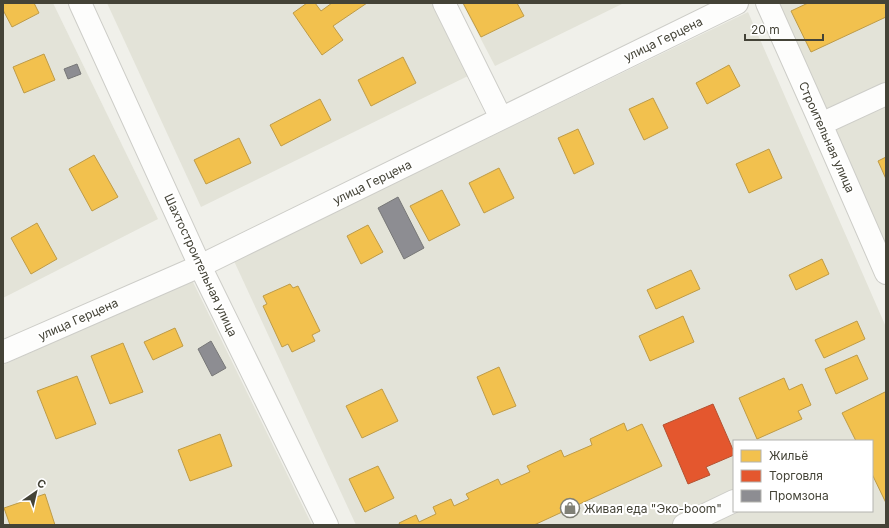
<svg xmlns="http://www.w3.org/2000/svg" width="889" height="528" font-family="Inter,sans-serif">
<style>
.residential{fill:#e3e3d8;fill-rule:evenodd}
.homes{fill:#f2c14e;stroke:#be9b47}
.shops{fill:#e4572e;stroke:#b45131}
.industry{fill:#8d8d92;stroke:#777}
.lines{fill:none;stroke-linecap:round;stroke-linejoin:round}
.minor-casing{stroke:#cdcdc8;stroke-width:24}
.minor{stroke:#fdfdfc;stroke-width:22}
.labels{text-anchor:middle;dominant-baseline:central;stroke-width:4;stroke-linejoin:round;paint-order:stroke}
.street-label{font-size:12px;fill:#444337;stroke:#fff}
.poi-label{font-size:12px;fill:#444337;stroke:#fff;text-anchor:start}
</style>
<rect width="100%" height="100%" fill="#f0f0ea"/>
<g class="residential">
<path d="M 3,3 L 53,3 L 158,219 L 3,298 Z"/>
<path d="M 107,3 L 432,3 L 470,75 L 201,207 Z"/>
<path d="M 462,3 L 624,3 L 495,66 Z"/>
<path d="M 779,3 L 886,3 L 886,253 Z"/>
<path d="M 748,12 L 886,327 L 886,525 L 356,525 L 234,261 ZM 734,441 L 872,441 L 872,511 L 734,511 Z"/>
<path d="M 192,280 L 312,525 L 3,525 L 3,365 Z"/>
</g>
<g class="homes">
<path d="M 3,3 L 34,3 L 39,13 L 12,27 L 3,10 Z"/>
<path d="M 307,3 L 315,3 L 321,11 L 332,3 L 367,3 L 333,26 L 343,40 L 322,55 L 293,13 Z"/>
<path d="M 463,3 L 517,3 L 524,16 L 481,37 Z"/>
<path d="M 808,3 L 886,3 L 886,17 L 811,52 L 791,11 Z"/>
<path d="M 44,54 L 55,80 L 24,93 L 13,67 Z"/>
<path d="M 403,57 L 416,83 L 371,106 L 358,80 Z"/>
<path d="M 729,65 L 740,86 L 707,104 L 696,83 Z"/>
<path d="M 653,98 L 668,128 L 644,140 L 629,109 Z"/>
<path d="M 320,99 L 331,120 L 281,146 L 270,125 Z"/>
<path d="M 578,129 L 594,164 L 574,174 L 558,138 Z"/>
<path d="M 239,138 L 251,163 L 206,184 L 194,160 Z"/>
<path d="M 769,149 L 782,178 L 749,193 L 736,164 Z"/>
<path d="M 94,155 L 118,197 L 92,211 L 69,169 Z"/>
<path d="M 886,157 L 886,179 L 878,161 Z"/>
<path d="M 499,168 L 514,198 L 484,213 L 469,183 Z"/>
<path d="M 442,190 L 460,225 L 429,241 L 410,206 Z"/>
<path d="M 37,223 L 57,259 L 31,274 L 11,238 Z"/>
<path d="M 368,225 L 383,252 L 361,264 L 347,236 Z"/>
<path d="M 822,259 L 829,274 L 796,290 L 789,275 Z"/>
<path d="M 691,270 L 700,289 L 656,309 L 647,290 Z"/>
<path d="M 290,284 L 293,288 L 298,286 L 320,331 L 312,335 L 315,341 L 292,352 L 288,344 L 282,347 L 263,306 L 267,304 L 263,296 Z"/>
<path d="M 683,316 L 694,342 L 650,361 L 639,336 Z"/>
<path d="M 857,321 L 865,339 L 824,358 L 815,340 Z"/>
<path d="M 175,328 L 183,346 L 153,360 L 144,342 Z"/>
<path d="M 123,343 L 143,392 L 110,404 L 91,356 Z"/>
<path d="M 857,355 L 868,379 L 836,394 L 825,369 Z"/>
<path d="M 499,367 L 516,406 L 493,415 L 477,377 Z"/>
<path d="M 77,376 L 96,424 L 56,439 L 37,391 Z"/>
<path d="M 784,378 L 789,390 L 802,384 L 811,405 L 798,411 L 802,419 L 757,439 L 739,398 Z"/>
<path d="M 382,389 L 398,421 L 362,438 L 346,406 Z"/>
<path d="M 885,392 L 886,394 L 886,503 L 872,474 L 872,441 L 856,441 L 842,413 Z"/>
<path d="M 624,423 L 627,431 L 642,424 L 662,466 L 534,525 L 400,525 L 399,523 L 416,515 L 419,522 L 436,514 L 433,507 L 451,499 L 454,506 L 469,499 L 466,494 L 498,479 L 501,485 L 530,472 L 527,466 L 561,450 L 564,457 L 592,445 L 590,439 Z"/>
<path d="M 220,434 L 232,466 L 190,481 L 178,450 Z"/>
<path d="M 378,466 L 394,498 L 365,512 L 349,479 Z"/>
<path d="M 45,494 L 55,525 L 10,525 L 4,508 Z"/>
</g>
<path class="shops" d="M 713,404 L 734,452 L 734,455 L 706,467 L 710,475 L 688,484 L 663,425 Z"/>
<g class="industry">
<path d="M 77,64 L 81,74 L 68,79 L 64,69 Z"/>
<path d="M 398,197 L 424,248 L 404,259 L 378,208 Z"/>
<path d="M 211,341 L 226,368 L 212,376 L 198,349 Z"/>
</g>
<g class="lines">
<defs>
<g id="minor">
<path d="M 80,3 L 200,266 L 327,525"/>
<path d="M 444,3 L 501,118"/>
<path d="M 767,3 L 821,124 L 886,273"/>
<path d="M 821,124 L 886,94"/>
<path d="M 3,352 L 200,266 L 737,3"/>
<path d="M 684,525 L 734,501"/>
</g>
</defs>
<use href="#minor" class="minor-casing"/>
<use href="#minor" class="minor"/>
</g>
<defs>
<symbol id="shop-ring" viewBox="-11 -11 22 22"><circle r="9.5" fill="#fff" stroke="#808076" stroke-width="1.5"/><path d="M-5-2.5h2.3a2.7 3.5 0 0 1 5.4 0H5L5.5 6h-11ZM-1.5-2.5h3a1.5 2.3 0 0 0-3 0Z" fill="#808076"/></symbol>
</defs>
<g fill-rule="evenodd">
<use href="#shop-ring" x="559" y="497" width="22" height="22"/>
</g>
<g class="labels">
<g class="street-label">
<text transform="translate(663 39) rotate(-26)">улица Герцена</text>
<text transform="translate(827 137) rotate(66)">Строительная улица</text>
<text transform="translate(372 182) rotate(-26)">улица Герцена</text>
<text transform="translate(201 265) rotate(65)">Шахтостроительная улица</text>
<text transform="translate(78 319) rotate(-24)">улица Герцена</text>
</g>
<g class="poi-label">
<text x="584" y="508">Живая еда "Эко-boom"</text>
</g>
</g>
<rect width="889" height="528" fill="none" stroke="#444337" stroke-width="8"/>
<rect x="733" y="440" width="140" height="72" fill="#ffffff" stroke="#b4b4af"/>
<rect x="741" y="450" width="20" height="12" fill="#f2c14e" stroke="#b4b4af"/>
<text x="769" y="460" font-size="12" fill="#444337">Жильё</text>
<rect x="741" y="470" width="20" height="12" fill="#e4572e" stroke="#b4b4af"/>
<text x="769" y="480" font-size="12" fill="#444337">Торговля</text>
<rect x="741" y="490" width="20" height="12" fill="#8d8d92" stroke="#b4b4af"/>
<text x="769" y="500" font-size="12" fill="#444337">Промзона</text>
<g transform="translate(36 492) rotate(34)" stroke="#ffffff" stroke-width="3" paint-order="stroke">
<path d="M0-3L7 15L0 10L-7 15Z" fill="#444337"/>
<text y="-6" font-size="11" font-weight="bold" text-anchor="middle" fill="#444337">С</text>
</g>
<path d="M745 34v6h78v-6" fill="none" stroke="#444337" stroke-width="2"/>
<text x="751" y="34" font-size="12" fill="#444337" stroke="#ffffff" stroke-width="3" paint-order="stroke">20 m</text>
</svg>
